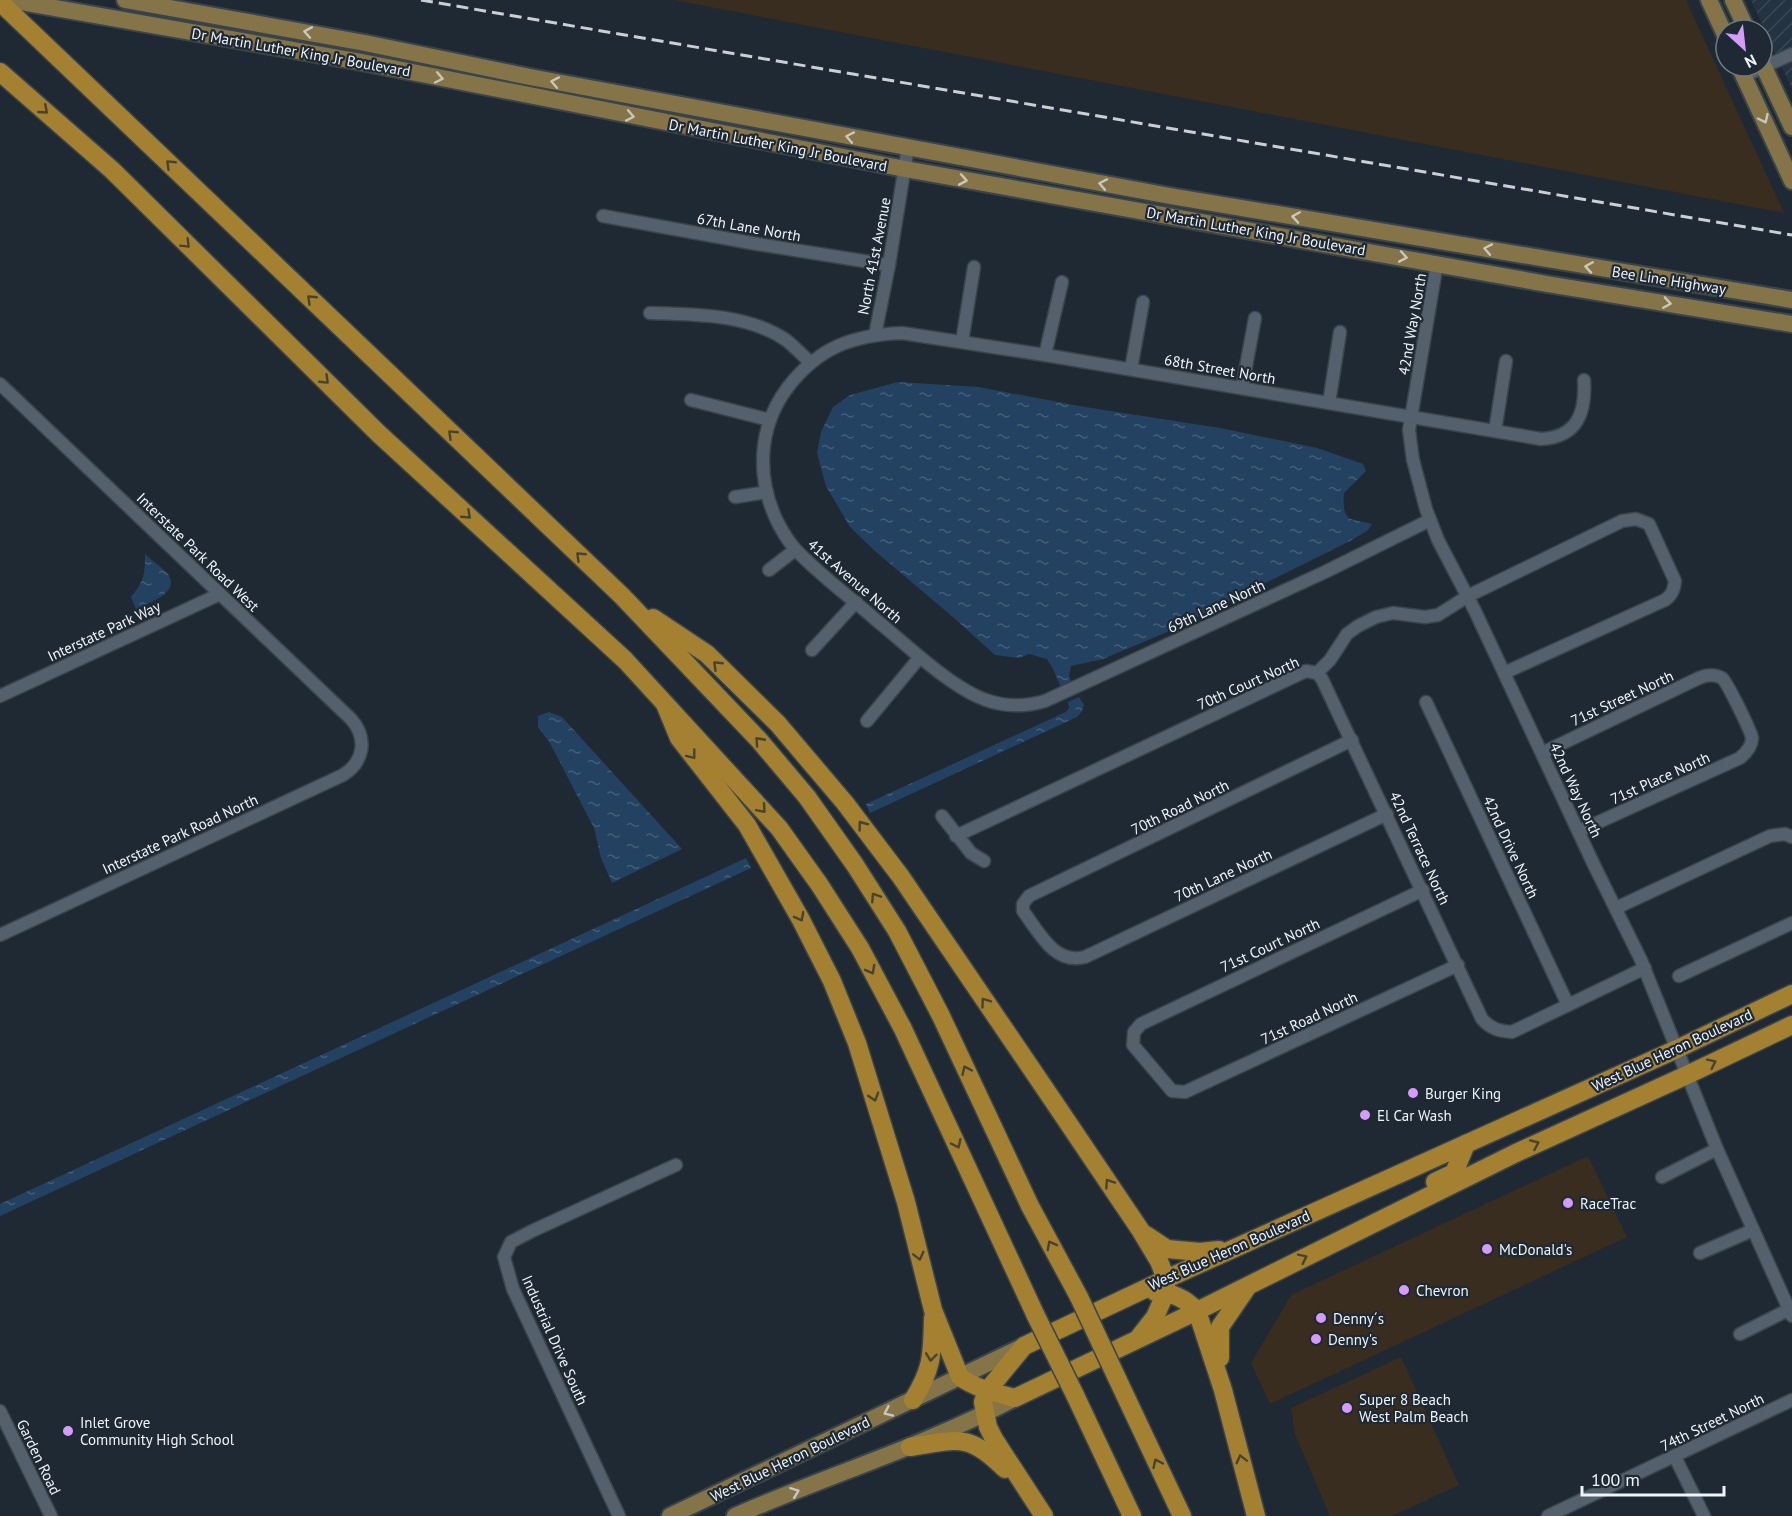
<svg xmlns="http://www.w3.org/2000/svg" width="1792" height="1516" font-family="'PT Sans',sans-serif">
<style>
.commercial{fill:#382d1e}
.industrial{fill:url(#industrial-furrows)}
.water{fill:url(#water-ripples)}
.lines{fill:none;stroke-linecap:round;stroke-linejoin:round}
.minor-casing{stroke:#3a444b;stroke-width:15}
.major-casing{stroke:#3a444b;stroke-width:20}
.highway-casing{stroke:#3a444b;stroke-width:21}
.minor{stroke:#54606b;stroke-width:12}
.major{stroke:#847448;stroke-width:16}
.highway{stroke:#a48131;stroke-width:18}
.rail{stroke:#c8d0d6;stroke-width:3;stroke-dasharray:12 6;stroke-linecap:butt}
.highway-bridge-casing{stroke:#3a444b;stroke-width:21;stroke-linecap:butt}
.highway-bridge{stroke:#a48131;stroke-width:18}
.oneway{stroke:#c8c7bc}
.oneway2{stroke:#474332}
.poi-dot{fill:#d59bfa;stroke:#1f2933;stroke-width:2}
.labels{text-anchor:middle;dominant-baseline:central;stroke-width:4.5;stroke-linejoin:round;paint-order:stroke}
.street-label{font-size:15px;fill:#edf4fa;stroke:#1f2933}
.poi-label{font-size:15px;fill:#edf4fa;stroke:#1f2933;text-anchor:start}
</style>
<defs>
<pattern id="industrial-furrows" width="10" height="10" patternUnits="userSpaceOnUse" patternTransform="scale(1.5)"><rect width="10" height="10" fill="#243341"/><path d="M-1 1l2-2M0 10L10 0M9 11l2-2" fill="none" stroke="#394754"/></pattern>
<pattern id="water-ripples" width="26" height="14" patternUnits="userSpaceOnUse" patternTransform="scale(1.5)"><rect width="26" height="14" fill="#234261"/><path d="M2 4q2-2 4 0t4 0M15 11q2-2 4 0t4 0" fill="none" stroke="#435e79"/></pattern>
</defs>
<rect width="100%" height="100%" fill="#1f2933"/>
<g class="commercial">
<path d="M 674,0 L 1686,0 L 1784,213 Z"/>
<path d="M 1588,1156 L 1627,1237 L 1270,1404 L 1251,1363 L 1291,1295 Z"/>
<path d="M 1401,1357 L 1459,1485 L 1392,1516 L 1330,1516 L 1295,1434 L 1291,1408 Z"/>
</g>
<path class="industrial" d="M 1751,0 L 1792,0 L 1792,89 Z"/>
<g class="water">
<path d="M 898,382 L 978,387 L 1085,407 L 1220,428 L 1317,448 L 1363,464 L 1366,471 L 1344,493 C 1342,524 1350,518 1372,524 L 1368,530 L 1352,540 L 1167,632 L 1103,659 L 1071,666 L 1069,676 L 1072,683 L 1061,687 L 1053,669 L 1047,659 L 1029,654 L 1019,658 L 995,655 L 953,617 L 876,552 L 850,527 L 826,486 L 817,453 L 821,432 L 833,407 L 850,395 Z"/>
<path d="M 145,554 C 152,561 162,567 168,574 C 181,593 148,603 136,609 L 131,597 C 144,581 145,575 145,554 Z"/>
<path d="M 1079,697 L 1084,705 L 1082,711 L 1077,717 L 870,813 L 866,804 L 1066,712 L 1069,708 L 1068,702 Z"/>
<path d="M 549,712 L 562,717 L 682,849 L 612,883 L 601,858 L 594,828 L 550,743 L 538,727 L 538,716 Z"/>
<path d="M 746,858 L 751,868 L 0,1216 L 0,1204 Z"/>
</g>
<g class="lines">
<defs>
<g id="minor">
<path d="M 1744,76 L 1792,54"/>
<path d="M 603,216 L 757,244 L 889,265"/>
<path d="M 1437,263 L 1409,430 L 1413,460 L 1426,509 L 1438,540 L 1475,611 L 1594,865 L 1641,960 L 1717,1149 L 1792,1316"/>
<path d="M 650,313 C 694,314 748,314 786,340 C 795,347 802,355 810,362"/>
<path d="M 875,335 L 889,265 L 908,147"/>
<path d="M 962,342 L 974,267"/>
<path d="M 1045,355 L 1062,282"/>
<path d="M 1131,369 L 1143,302"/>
<path d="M 0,384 L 351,719 C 368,738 364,762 343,775 L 0,935"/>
<path d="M 1242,388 L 1255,318"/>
<path d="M 691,400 L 770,420"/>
<path d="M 1329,403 L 1340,332"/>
<path d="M 1495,431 L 1506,361"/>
<path d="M 735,497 L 767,492"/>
<path d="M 1430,520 L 1325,572 L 1045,701 C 1025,707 1006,707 986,700 C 951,688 906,644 876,620 C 850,597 821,576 797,551 C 790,544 784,534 779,525 C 756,480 757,428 788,387 C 819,347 853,335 902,333 L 1045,355 L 1541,439 C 1578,437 1586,412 1584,380"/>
<path d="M 769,570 L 795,550"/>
<path d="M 812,650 L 856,602"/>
<path d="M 1317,673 L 1322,679 L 1482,1019 C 1491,1029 1499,1031 1512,1032 L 1645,968"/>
<path d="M 0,696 L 220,594"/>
<path d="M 1426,702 L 1568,1005"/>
<path d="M 867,721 L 920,657"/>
<path d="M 1352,740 L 1029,896 L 1023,904 L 1023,911 C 1039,932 1054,965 1085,957 L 1387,814"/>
<path d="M 1542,753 L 1699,678 C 1706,675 1715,674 1722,678 C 1727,682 1751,731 1752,738 C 1752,747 1746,753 1740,758 L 1579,831"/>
<path d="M 942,816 L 971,853 L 984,861"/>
<path d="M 956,836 L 1306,671 L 1317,673 L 1330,660 L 1347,634 L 1358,626 L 1376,617 L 1393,613 L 1425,617 L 1438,615 L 1468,596 L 1622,521 L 1636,519 L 1649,524 L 1675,581 C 1674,590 1672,595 1665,600 L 1504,673"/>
<path d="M 1423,890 L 1141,1024 L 1134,1032 L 1133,1045 L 1172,1091 L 1185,1092 L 1458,965"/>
<path d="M 1616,908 L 1770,836 L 1785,834 L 1792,837"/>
<path d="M 1679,976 L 1792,923"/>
<path d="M 1662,1177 L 1717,1149"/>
<path d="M 1700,1253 L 1753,1230"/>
<path d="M 1740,1334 L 1788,1310"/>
<path d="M 0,1411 L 51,1516"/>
<path d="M 1675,1457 L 1704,1516"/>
<path d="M 619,1516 L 513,1289 L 504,1257 L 511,1242 L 532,1231 L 676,1165"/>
<path d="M 1548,1516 L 1792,1400"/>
</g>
<g id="major">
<path d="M 10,0 L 361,62 L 905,169 L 1547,284 L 1792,324"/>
<path d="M 125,0 L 365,43 L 530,77 L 1170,196 L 1792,300"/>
<path d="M 1709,0 L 1726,37"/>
<path d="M 1733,0 L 1747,30"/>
<path d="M 1762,63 L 1792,127"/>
<path d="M 1739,66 L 1792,181"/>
<path d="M 670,1516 L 1024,1346"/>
<path d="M 735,1516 C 828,1475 925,1446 1015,1398"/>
</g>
<g id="highway">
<path d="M 0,2 L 622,596 L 759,740 L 807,797 L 855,865 L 897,931 L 941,1016 L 1030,1206 L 1079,1297"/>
<path d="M 0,72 L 112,170 L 379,434 L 625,660 L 779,828 L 819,884 L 860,948 L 903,1029 L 1036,1316"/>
<path d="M 653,618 L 707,654 L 778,724 L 845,803 L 901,877 L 1054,1102 L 1141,1231 L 1159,1261 L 1166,1279 L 1166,1292 L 1155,1317 L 1140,1336"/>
<path d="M 665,704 L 679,738 L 747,825 L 800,918 L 832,981 L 857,1043 L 906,1202 L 933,1310 L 960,1377 C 977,1389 996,1393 1015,1398 L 1197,1311 L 1516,1153 L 1687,1075 L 1792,1025"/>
<path d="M 1435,1182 L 1454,1173 L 1466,1144"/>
<path d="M 1146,1235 L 1167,1249 L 1200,1252 L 1219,1250"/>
<path d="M 1155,1292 C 1172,1292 1185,1298 1197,1311 L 1223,1390 L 1256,1516"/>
<path d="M 1220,1358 L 1220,1327 L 1246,1289"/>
<path d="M 1116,1376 L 1182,1516"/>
<path d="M 1075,1395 L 1132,1516"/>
<path d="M 913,1400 C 933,1368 932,1354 933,1318"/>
<path d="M 910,1447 C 958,1440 968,1432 1005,1469"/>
<path d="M 1044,1516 L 994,1439 L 988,1427 L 983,1402 L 987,1391 L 1024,1346 L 1166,1279 L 1677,1049 L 1792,994"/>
</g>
</defs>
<use href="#minor" class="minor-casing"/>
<use href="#major" class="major-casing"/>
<use href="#highway" class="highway-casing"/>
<use href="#minor" class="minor"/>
<use href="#major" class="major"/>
<use href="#highway" class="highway"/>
<path class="rail" d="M 421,0 L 1792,235"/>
<defs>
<g id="highway-bridge">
<path d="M 1079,1297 L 1116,1376"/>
<path d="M 1036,1316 L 1075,1395"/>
</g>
</defs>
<use href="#highway-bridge" class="highway-bridge-casing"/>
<use href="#highway-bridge" class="highway-bridge"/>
</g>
<defs><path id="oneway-chevron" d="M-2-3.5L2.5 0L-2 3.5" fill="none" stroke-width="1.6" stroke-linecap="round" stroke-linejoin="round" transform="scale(1.5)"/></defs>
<g class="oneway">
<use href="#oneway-chevron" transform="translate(308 32) rotate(-170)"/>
<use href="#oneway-chevron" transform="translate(439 78) rotate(12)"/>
<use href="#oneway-chevron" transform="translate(555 82) rotate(-169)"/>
<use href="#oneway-chevron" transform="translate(630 116) rotate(11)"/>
<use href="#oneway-chevron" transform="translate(1764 119) rotate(65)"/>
<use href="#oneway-chevron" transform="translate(850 137) rotate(-169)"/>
<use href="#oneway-chevron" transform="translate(963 180) rotate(10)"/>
<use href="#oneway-chevron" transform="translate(1103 184) rotate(-169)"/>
<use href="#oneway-chevron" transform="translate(1296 217) rotate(-171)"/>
<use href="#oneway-chevron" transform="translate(1488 249) rotate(-169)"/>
<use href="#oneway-chevron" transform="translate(1403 257) rotate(10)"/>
<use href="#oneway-chevron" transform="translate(1589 267) rotate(-171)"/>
<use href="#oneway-chevron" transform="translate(1667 303) rotate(9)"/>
<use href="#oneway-chevron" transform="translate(888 1412) rotate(155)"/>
<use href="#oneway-chevron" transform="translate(795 1492) rotate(-21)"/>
</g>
<g class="oneway2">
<use href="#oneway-chevron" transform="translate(44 110) rotate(41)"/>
<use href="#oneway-chevron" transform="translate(170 164) rotate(-136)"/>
<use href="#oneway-chevron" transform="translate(186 244) rotate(45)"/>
<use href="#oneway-chevron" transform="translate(311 299) rotate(-136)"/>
<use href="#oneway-chevron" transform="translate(325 380) rotate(44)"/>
<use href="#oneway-chevron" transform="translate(452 434) rotate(-136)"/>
<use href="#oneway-chevron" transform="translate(467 515) rotate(43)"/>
<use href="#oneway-chevron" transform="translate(580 556) rotate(-136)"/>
<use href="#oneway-chevron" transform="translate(717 665) rotate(-136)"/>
<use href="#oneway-chevron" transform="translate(759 741) rotate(-132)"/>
<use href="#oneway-chevron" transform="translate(692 755) rotate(52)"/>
<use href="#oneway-chevron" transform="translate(762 809) rotate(49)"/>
<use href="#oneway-chevron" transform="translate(862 825) rotate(-127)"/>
<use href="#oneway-chevron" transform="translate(875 897) rotate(-123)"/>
<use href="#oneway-chevron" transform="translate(800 917) rotate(62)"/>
<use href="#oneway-chevron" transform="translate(871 970) rotate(62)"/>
<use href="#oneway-chevron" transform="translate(985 1002) rotate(-125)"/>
<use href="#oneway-chevron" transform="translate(1712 1063) rotate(-26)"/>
<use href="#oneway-chevron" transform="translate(966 1070) rotate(-115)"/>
<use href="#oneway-chevron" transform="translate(874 1097) rotate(73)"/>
<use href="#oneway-chevron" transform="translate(957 1144) rotate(65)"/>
<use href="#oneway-chevron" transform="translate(1535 1144) rotate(-24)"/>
<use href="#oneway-chevron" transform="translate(1109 1183) rotate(-124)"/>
<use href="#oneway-chevron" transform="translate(1051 1245) rotate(-118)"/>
<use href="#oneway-chevron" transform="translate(919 1256) rotate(76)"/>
<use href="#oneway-chevron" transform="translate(1303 1258) rotate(-26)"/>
<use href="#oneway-chevron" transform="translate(931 1357) rotate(97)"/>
<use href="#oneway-chevron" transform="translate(1241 1459) rotate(-104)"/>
<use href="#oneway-chevron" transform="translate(1157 1463) rotate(-115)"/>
</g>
<g class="poi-dot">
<circle cx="1413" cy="1093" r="6"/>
<circle cx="1365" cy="1115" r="6"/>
<circle cx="1568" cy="1203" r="6"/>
<circle cx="1487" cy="1249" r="6"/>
<circle cx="1404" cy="1290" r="6"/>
<circle cx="1321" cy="1318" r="6"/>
<circle cx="1316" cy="1339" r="6"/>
<circle cx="1347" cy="1408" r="6"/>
<circle cx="68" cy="1431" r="6"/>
</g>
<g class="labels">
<g class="street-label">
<text transform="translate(301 52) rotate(10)">Dr Martin Luther King Jr Boulevard</text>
<text transform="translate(778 145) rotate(11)">Dr Martin Luther King Jr Boulevard</text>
<text transform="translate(749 227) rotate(10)">67th Lane North</text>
<text transform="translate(1256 231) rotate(10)">Dr Martin Luther King Jr Boulevard</text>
<text transform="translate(874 256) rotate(-79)">North 41st Avenue</text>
<text transform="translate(1669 280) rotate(9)">Bee Line Highway</text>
<text transform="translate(1412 324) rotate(-80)">42nd Way North</text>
<text transform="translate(1220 369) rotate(10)">68th Street North</text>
<text transform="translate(198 552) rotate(44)">Interstate Park Road West</text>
<text transform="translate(855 581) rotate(41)">41st Avenue North</text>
<text transform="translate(1216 606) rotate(-25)">69th Lane North</text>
<text transform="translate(104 631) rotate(-25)">Interstate Park Way</text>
<text transform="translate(1248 683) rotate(-24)">70th Court North</text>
<text transform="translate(1622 698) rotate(-25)">71st Street North</text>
<text transform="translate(1660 778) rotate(-24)">71st Place North</text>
<text transform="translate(1576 790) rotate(65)">42nd Way North</text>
<text transform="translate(1180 807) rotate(-26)">70th Road North</text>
<text transform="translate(180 834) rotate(-25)">Interstate Park Road North</text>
<text transform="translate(1511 847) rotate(65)">42nd Drive North</text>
<text transform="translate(1420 848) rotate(65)">42nd Terrace North</text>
<text transform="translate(1223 875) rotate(-25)">70th Lane North</text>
<text transform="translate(1270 945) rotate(-25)">71st Court North</text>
<text transform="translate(1309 1018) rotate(-25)">71st Road North</text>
<text transform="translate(1672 1050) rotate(-25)">West Blue Heron Boulevard</text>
<text transform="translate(1229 1250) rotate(-24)">West Blue Heron Boulevard</text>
<text transform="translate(555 1340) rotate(66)">Industrial Drive South</text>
<text transform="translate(1712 1422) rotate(-26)">74th Street North</text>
<text transform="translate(39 1457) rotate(64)">Garden Road</text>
<text transform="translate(790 1459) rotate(-26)">West Blue Heron Boulevard</text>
</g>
<g class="poi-label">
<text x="1425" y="1093">Burger King</text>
<text x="1377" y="1115">El Car Wash</text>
<text x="1580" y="1203">RaceTrac</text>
<text x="1499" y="1249">McDonald's</text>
<text x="1416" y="1290">Chevron</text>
<text x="1333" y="1318">Denny´s</text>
<text x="1328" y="1339">Denny's</text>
<text x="1359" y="1399">Super 8 Beach<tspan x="1359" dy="17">West Palm Beach</tspan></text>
<text x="80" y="1422">Inlet Grove<tspan x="80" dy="17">Community High School</tspan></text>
</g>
</g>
<g transform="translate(1744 48) rotate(153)"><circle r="28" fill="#1f2933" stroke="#717a83" stroke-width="1.5"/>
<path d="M0-4.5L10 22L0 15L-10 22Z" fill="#d59bfa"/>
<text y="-9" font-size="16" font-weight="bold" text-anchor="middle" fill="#edf4fa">N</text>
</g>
<path d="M1582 1486v9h142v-9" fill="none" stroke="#edf4fa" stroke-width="3"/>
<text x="1591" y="1486" font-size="18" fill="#edf4fa" stroke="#1f2933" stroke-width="4.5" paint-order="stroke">100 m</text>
</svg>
